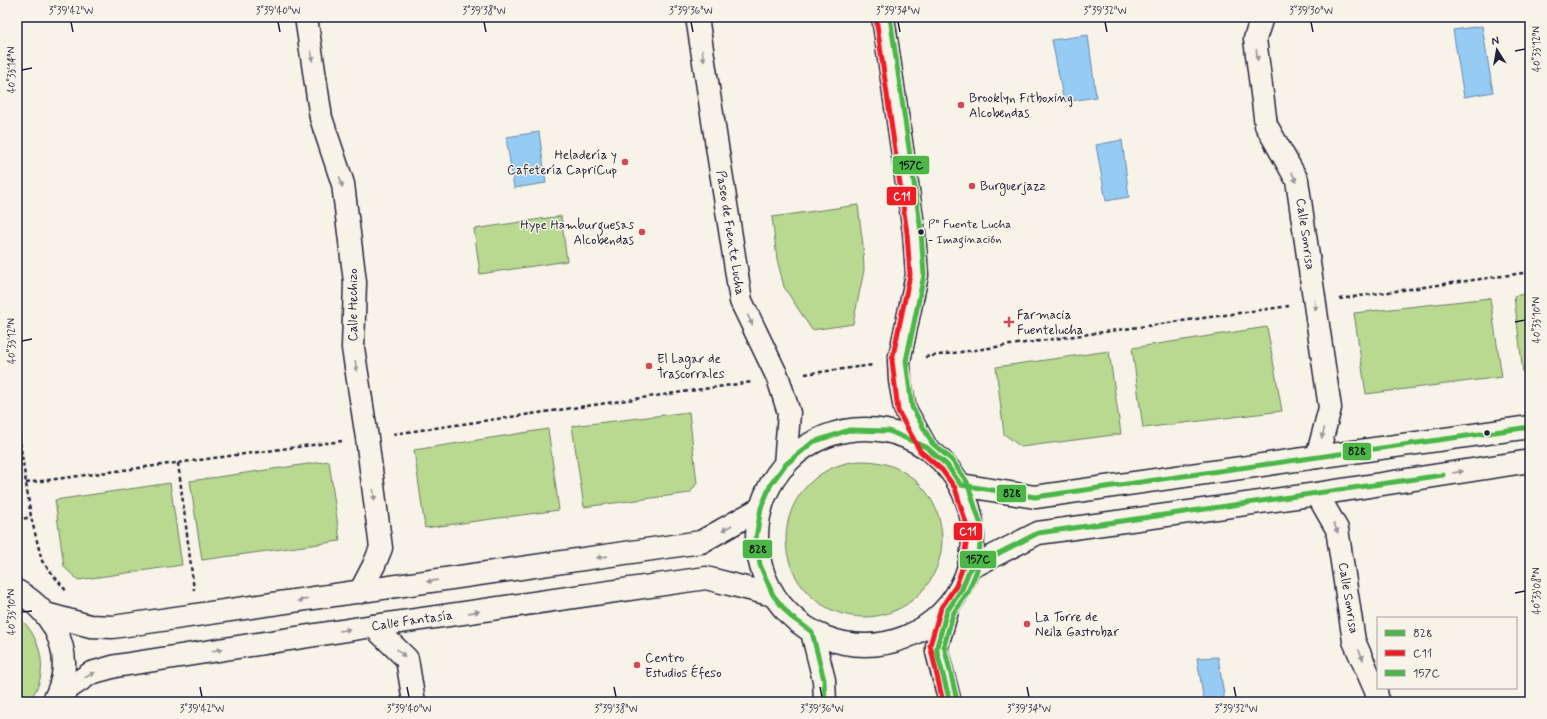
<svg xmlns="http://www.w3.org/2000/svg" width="1547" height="719" font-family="Mynerve,sans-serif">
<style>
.green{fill:#b9d890;stroke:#6e7d66}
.water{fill:#96ccf4;stroke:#6888aa}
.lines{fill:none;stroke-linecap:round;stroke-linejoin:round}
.street-casing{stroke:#22223b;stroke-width:25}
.secondary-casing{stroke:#22223b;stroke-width:25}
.path{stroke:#22223b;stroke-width:2.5;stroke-dasharray:4 3;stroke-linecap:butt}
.street{stroke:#f7f3e8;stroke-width:22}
.secondary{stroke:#f7f3e8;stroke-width:22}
.bus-1-casing{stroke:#f7f3e8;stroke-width:8}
.bus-2-casing{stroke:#f7f3e8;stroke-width:8}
.bus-3-casing{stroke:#f7f3e8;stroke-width:8}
.bus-1{stroke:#4ab747;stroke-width:5}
.bus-2{stroke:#ee1c25;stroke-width:5}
.bus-3{stroke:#4ab747;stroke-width:5}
.oneway{fill:#97959a}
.ticks{fill:none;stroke:#22223b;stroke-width:1.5}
.poi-dot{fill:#d1495b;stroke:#f7f3e8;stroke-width:1.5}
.bus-dot{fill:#22223b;stroke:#f7f3e8;stroke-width:1.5}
.labels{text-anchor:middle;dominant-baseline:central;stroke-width:3;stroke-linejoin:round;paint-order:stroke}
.bus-label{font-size:12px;fill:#22223b;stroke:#f7f3e8;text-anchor:start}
.poi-label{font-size:13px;fill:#22223b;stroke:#f7f3e8;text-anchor:start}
.street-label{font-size:13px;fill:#22223b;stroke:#f7f3e8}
.line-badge{stroke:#f7f3e8;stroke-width:1.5}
.badge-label{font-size:11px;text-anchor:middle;font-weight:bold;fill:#fff}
.pale-badge-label{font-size:11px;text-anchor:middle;font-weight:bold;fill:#111}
.neatline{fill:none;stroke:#22223b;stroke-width:1.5}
.ticks-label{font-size:10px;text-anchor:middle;fill:#22223b}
</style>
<rect width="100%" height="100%" fill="#f7f3e8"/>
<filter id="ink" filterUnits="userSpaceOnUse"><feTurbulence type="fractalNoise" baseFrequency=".025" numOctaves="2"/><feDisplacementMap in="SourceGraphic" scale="8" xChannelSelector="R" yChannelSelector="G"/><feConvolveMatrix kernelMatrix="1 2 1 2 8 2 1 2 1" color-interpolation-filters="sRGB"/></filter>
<g filter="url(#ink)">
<g class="green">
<path d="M 858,205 L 863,246 L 864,270 L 853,324 L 812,330 L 784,287 L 777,259 L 772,217 Z"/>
<path d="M 561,216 L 567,261 L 480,274 L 474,229 Z"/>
<path d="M 1530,293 L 1530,372 L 1523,373 L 1514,296 Z"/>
<path d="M 1490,298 L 1502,377 L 1366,394 L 1354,313 Z"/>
<path d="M 1267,327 L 1282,411 L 1143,428 L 1132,348 Z"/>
<path d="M 1109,351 L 1121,434 L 1021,447 L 1004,434 L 996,367 Z"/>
<path d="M 689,412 L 697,483 L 690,493 L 584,507 L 572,426 Z"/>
<path d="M 548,429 L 559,510 L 425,528 L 414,450 Z"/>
<path d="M 329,461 L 340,541 L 202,560 L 190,481 Z"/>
<circle cx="864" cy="539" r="78"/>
<path d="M 170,483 L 182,565 L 78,580 L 64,567 L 55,500 Z"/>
<path d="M 17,616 C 42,635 52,678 27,702 L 17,702 Z"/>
</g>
<g class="water">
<path d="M 1482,26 L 1493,92 L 1464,97 L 1453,30 Z"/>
<path d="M 1088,35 L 1096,97 L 1064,102 L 1052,40 Z"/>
<path d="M 539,132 L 546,183 L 514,188 L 506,137 Z"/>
<path d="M 1122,140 L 1129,197 L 1106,201 L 1096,145 Z"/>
<path d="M 1218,657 L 1225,702 L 1204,702 L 1197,658 Z"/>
</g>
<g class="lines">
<defs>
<g id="street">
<path d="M 306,17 L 321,118 L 343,184 L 355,282 L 353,348 L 367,438 L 381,548 L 374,565 L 360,592"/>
<path d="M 697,17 L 741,301 L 778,378 L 789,413 L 785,465"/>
<path d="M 883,17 L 914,232 L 917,275 L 899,361 L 900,381 L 905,409 L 926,447"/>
<path d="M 1262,17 L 1255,39 L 1266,125 L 1297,180 L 1330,408 L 1317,457"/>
<circle cx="865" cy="537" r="108"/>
<path d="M 961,485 L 1035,497 L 1530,427"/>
<path d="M 1317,494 L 1337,529 L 1354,641 L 1376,691 L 1378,702"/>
<path d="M 970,568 L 1038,533 L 1317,494 L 1530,461"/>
<path d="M 947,611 L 937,646 L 937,652 L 950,702"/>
<path d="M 46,614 L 90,626 L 113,627 L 701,542 L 761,508"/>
<path d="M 373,626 L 407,659 L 414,702"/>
<path d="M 812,632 L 824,680 L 825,702"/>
<path d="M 57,696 L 91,673 L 116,666 L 373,626 L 706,578 L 773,595"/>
</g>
<path id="secondary" d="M 17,591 C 57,614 78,659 53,702"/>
</defs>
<use href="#street" class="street-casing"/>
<use href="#secondary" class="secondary-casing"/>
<g class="path">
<path d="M 1339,299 L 1530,272"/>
<path d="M 925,357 L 1289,306"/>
<path d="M 805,374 L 873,365"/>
<path d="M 17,422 L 31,517 L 42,561 L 67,592"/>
<path d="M 393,434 L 752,382"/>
<path d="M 178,463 L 194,590"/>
<path d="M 26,483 L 342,441"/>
<path d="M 17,520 L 31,517"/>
</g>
<use href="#street" class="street"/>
<use href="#secondary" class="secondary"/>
<defs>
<g id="bus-1">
<path d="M 825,702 L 824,680 L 812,632 L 790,616 L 773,595 L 760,565 L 756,538 L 761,508 L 771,484 L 785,465 L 813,442 L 849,430 L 889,431 L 926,447 L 947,465 L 961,485 L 1035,497 L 1530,427"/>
<path d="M 950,702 L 937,652 L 937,646 L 947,611 L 962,589 L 970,568 L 1038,533 L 1443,475"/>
</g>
<path id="bus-2" d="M 876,18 L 907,233 L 910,275 L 892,360 L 898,411 L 920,451 L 942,470 L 955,488 L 968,530 L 963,566 L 956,586 L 941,608 L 930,645 L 943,702"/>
<path id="bus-3" d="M 890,17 L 921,231 L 924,275 L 906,361 L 912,407 L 932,443 L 952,460 L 967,482 L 982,528 L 977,570 L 968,592 L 953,614 L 944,646 L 957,700"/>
</defs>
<use href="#bus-1" class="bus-1-casing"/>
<use href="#bus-2" class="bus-2-casing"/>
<use href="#bus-3" class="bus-3-casing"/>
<use href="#bus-1" class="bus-1"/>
<use href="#bus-2" class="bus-2"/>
<use href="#bus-3" class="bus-3"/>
</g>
<defs><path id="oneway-solid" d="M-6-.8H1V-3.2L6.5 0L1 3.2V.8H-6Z"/></defs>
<g class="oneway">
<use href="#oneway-solid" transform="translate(1257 55) rotate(83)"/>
<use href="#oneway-solid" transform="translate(312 56) rotate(82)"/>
<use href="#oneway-solid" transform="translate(703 56) rotate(81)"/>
<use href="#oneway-solid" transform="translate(1294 177) rotate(66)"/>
<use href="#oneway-solid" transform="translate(341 182) rotate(75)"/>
<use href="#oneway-solid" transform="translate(1315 305) rotate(82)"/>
<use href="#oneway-solid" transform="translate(750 320) rotate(64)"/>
<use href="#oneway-solid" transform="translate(356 366) rotate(81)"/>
<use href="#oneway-solid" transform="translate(1323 433) rotate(105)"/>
<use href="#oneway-solid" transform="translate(1458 472) rotate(-9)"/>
<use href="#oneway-solid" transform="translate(374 495) rotate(83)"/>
<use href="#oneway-solid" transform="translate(727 528) rotate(150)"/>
<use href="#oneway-solid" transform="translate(1336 528) rotate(69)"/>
<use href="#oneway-solid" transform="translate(602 557) rotate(172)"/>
<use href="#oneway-solid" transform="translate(432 581) rotate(172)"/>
<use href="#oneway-solid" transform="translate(303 600) rotate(172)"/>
<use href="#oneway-solid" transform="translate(474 612) rotate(-8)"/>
<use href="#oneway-solid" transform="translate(345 630) rotate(-9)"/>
<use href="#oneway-solid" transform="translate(217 650) rotate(-9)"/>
<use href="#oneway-solid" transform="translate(401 653) rotate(44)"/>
<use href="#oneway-solid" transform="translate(1361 655) rotate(66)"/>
<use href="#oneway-solid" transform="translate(90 675) rotate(-27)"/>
</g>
</g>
<path class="ticks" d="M 71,22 L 73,32M 278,22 L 280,32M 484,22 L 486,32M 691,22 L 693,32M 898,22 L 900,32M 1105,22 L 1107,32M 1311,22 L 1313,32M 1515,51 L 1525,49M 22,70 L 32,68M 1515,322 L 1525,320M 22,341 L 32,339M 1515,593 L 1525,591M 22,612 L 32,611M 200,687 L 202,697M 407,687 L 409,697M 614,687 L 616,697M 820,687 L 822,697M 1027,687 L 1029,697M 1234,687 L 1236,697"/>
<g class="poi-dot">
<circle cx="961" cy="105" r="4"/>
<circle cx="625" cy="162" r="4"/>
<circle cx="972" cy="186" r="4"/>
<circle cx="642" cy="232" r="4"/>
<path d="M1007 316h4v4h4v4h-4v4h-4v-4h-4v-4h4z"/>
<circle cx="649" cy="366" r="4"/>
<circle cx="1027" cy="624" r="4"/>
<circle cx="637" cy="665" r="4"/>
</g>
<g class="bus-dot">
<circle cx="921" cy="232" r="3.5"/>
<circle cx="1487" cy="433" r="3.5"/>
</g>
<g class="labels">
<g class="bus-label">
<text x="928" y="225">Pº Fuente Lucha<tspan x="928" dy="15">- Imaginación</tspan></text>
</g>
<g class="poi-label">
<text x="969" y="98">Brooklyn Fitboxing<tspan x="969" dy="15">Alcobendas</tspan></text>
<text x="617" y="155" text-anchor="end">Heladería y<tspan x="617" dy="15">Cafetería CapriCup</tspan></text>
<text x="980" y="186">Burguerjazz</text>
<text x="634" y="225" text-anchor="end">Hype Hamburguesas<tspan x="634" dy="15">Alcobendas</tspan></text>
<text x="1017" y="315">Farmacia<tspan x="1017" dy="15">Fuentelucha</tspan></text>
<text x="657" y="359">El Lagar de<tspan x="657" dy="15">Trascorrales</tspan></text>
<text x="1035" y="617">La Torre de<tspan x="1035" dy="15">Neila Gastrobar</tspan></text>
<text x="645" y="658">Centro<tspan x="645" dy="15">Estudios Éfeso</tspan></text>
</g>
<g class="street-label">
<text transform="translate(730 233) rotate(81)">Paseo de Fuente Lucha</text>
<text transform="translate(1305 234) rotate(82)">Calle Sonrisa</text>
<text transform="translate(353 305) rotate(-90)">Calle Hechizo</text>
<text transform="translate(1348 598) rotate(81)">Calle Sonrisa</text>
<text transform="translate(412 621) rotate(-8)">Calle Fantasía</text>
</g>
</g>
<g class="line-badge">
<rect x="892" y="155" width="38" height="20" rx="4" fill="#4ab747"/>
<rect x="886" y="186" width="31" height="20" rx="4" fill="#ee1c25"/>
<rect x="1342" y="442" width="30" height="19" rx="4" fill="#4ab747"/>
<rect x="996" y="484" width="31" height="19" rx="4" fill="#4ab747"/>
<rect x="953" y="522" width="30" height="19" rx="4" fill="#ee1c25"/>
<rect x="742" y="539" width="31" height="20" rx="4" fill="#4ab747"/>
<rect x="959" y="550" width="38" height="19" rx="4" fill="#4ab747"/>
</g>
<g class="badge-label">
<text x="902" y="200">C11</text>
<text x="968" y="535">C11</text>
</g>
<g class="pale-badge-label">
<text x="911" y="169">157C</text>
<text x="1357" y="455">828</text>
<text x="1012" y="497">828</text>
<text x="758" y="553">828</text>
<text x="978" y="563">157C</text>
</g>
<rect width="1547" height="719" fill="none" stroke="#f7f3e8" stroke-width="44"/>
<rect x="1377" y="617" width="140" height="72" fill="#f7f3e8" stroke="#a29fa3"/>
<rect x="1385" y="630" width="20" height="6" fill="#4ab747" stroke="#a29fa3"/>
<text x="1413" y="637" font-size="12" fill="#22223b">828</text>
<rect x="1385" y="650" width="20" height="6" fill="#ee1c25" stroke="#a29fa3"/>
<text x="1413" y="657" font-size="12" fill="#22223b">C11</text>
<rect x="1385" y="670" width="20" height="6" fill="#4ab747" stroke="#a29fa3"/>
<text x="1413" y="677" font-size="12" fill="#22223b">157C</text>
<g transform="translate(1497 50) rotate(349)" stroke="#f7f3e8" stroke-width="3" paint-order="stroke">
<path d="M0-3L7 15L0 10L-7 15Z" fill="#22223b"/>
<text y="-6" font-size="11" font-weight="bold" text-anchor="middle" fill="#22223b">N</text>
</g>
<rect x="22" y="22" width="1503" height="675" class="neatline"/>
<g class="ticks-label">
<text x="71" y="14">3°39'42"W</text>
<text x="278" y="14">3°39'40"W</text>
<text x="484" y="14">3°39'38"W</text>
<text x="691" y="14">3°39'36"W</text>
<text x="898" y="14">3°39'34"W</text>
<text x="1105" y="14">3°39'32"W</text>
<text x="1311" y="14">3°39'30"W</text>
<text transform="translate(1536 49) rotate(-90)" y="4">40°33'12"N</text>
<text transform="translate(11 70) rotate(-90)" y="4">40°33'14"N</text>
<text transform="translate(1536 320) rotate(-90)" y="4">40°33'10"N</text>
<text transform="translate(11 341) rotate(-90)" y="4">40°33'12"N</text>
<text transform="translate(1536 591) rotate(-90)" y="4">40°33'08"N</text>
<text transform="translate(11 612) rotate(-90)" y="4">40°33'10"N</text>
<text x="202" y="712">3°39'42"W</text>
<text x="409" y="712">3°39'40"W</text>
<text x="616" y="712">3°39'38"W</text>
<text x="822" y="712">3°39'36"W</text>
<text x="1029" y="712">3°39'34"W</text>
<text x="1236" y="712">3°39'32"W</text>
</g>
</svg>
